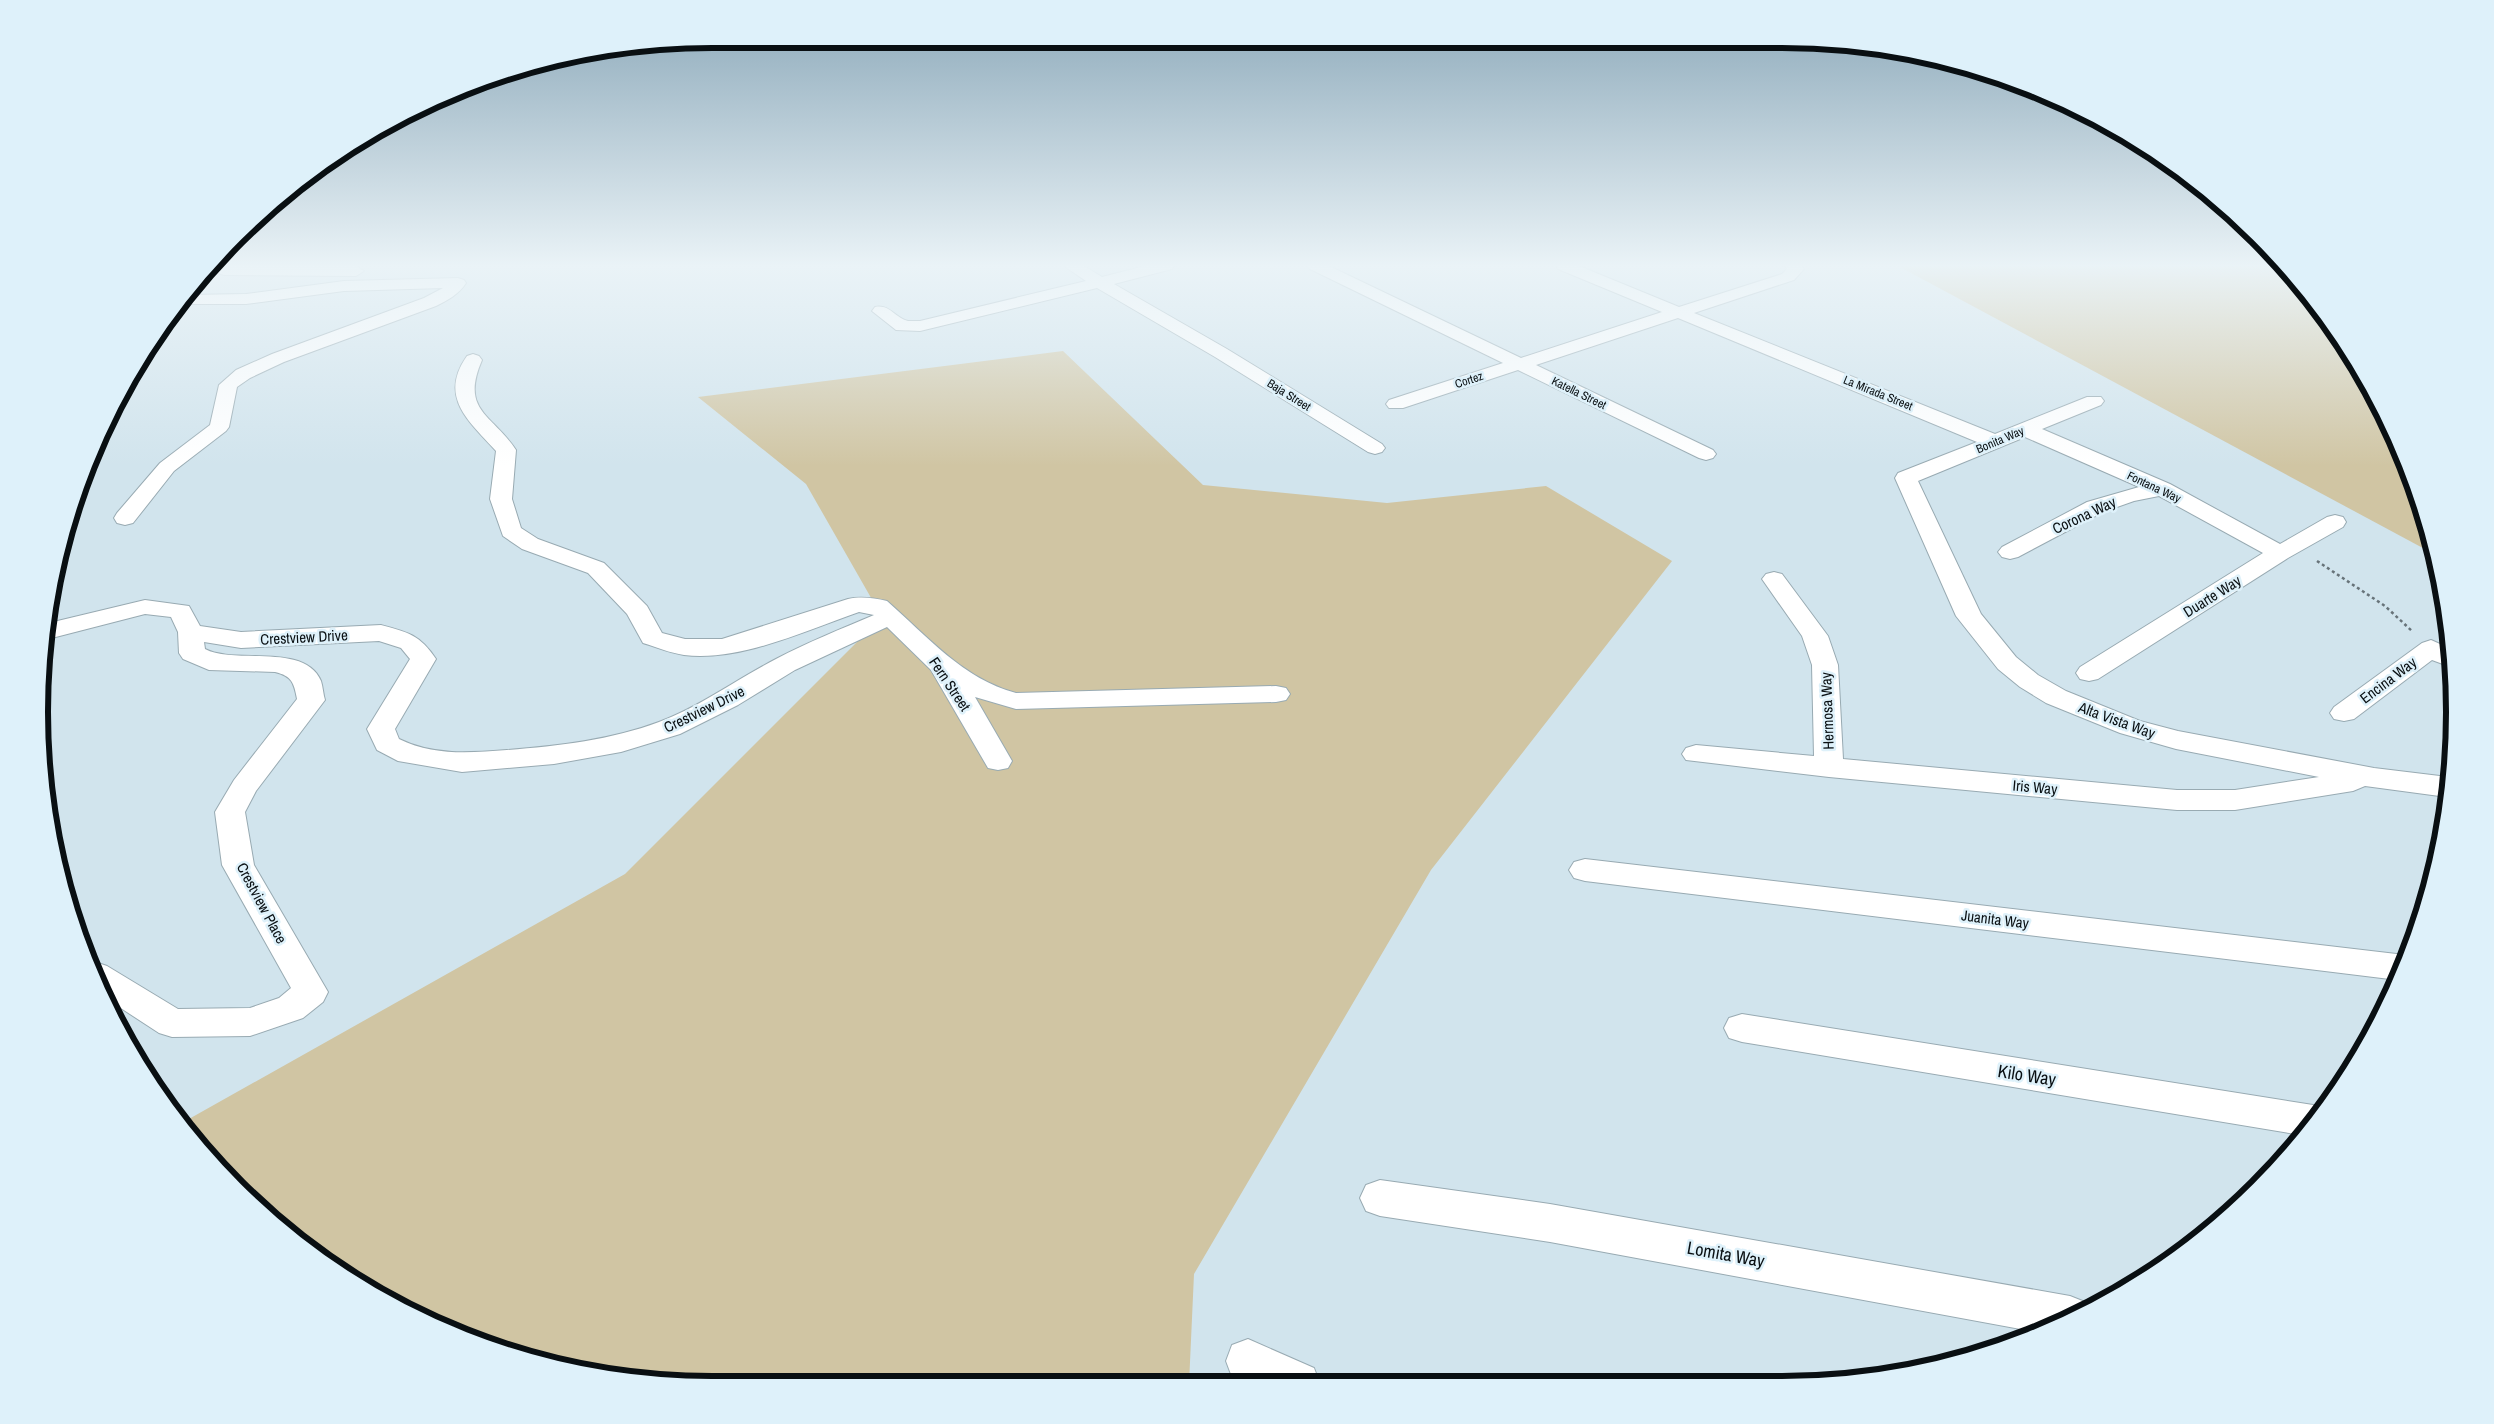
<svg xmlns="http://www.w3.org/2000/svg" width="2494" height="1424" font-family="'Archivo Narrow',sans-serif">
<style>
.green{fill:#d0c5a3}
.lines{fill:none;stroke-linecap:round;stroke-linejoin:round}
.minor-casing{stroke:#98aab2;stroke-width:2}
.path{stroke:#677379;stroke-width:2.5;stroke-dasharray:3 3;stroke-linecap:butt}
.minor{fill:#fff;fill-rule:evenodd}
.labels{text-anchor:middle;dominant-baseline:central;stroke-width:5;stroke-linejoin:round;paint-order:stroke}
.far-street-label{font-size:12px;fill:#090f12;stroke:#def1fa}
.street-label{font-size:15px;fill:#090f12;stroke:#def1fa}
.near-street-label{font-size:18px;fill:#090f12;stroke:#def1fa}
.rim{fill:none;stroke:#090f12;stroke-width:6}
</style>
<rect width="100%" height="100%" fill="#d1e4ed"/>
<g class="green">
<path d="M 1898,266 L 2283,266 L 2342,338 L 2404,454 L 2434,554 Z"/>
<path d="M 1063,351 L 1203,485 L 1387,503 L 1546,486 L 1672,561 L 1431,870 L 1194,1274 L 1189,1384 L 668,1384 L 496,1350 L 338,1272 L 268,1218 L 180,1124 L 625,874 L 882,617 L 806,484 L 698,397 Z"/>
</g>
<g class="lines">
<defs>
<g id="minor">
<path d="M 214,266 L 356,266 L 364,271 L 356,276 L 224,275 L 218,273 Z"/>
<path d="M 1064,266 L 1084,266 L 1102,277 L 1145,266 L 1174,266 L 1172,269 L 1114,284 L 1227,349 L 1382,444 L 1385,448 L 1382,452 L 1375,454 L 1368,452 L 1215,357 L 1097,288 L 920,331 L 896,330 L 872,311 L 875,307 C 890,304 895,318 908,321 C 911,321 916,321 920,321 L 1086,281 Z"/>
<path d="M 1308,266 L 1329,266 L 1521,358 L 1662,312 L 1558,269 L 1556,266 L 1579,266 L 1679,307 L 1782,274 L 1787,269 L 1785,266 L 1802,266 L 1804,269 L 1794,280 L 1694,313 L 1995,434 L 2087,397 L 2101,397 L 2104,401 L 2101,405 L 2042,429 L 2170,484 L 2280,544 L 2327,517 L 2335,515 L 2343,517 L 2346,522 L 2343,527 L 2288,558 L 2098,679 L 2089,681 L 2080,679 L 2076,673 L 2080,667 L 2263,553 L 2159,496 L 2134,501 L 2103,512 L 2018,557 L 2010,559 L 2002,557 L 1998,552 L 2002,547 L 2087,502 L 2139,487 L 2025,437 L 1918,481 L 1981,614 L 2016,657 L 2038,675 L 2066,691 L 2140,721 L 2178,731 L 2374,768 L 2448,777 L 2447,797 L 2365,786 L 2353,791 L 2235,810 L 2177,810 L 1829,777 L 1686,760 L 1682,754 L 1686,748 L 1696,745 L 1814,756 L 1812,665 L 1802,636 L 1762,579 L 1766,574 L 1774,572 L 1782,574 L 1828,636 L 1838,665 L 1843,759 L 2177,790 L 2235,790 L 2319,777 L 2176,749 L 2120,733 L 2046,703 L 2020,687 L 1998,669 L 1956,616 L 1895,478 L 1898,473 L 1977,442 L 1678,318 L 1536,365 L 1713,450 L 1716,454 L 1713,458 L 1706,460 L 1699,458 L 1518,370 L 1403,408 L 1389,408 L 1386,404 L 1389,400 L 1503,363 L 1310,269 Z"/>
<path d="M 458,278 L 464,280 L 466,283 C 459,294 448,300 436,306 L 284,362 L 250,378 L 237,387 L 229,427 L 226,431 L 174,471 L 133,523 L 125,525 L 117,523 L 114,518 L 117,513 L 160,463 L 210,425 L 219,385 L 236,370 L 272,354 L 424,298 L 443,288 L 344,291 L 246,304 L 180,304 L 188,295 L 246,294 L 344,281 Z"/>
<path d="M 473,354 L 479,356 L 482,360 C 460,411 492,414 516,450 L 512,499 L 521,528 L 538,539 L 604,563 L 647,606 L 662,633 L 685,639 L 722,639 L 848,599 C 861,596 874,598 887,601 C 927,636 963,679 1016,693 L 1276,686 L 1286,688 L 1290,694 L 1286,700 L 1276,702 L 1016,709 L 975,697 L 1012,761 L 1008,768 L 998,770 L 988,768 L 931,670 L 887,627 L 795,670 L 738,705 L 680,734 L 621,752 L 554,764 L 462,772 L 398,761 L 377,750 L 367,729 L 410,659 L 401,648 L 379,641 L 241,648 L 204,642 L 205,649 C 234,665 305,642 321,681 C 323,687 323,694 325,700 L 256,791 L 245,812 L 254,865 L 328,992 L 323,1002 L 303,1018 L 250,1036 L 172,1037 L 159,1033 L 107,999 L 90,963 L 95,962 L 107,966 L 178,1009 L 250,1008 L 279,998 L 291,988 L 222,865 L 215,812 L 234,780 L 297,699 C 294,683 292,676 275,672 L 209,670 L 183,659 L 179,653 L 178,632 L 171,617 L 145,614 L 44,640 L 45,624 L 145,600 L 189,606 L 200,626 L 241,632 L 381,625 C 408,632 420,635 436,659 L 395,729 L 399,739 C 433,756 470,753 507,750 C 558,746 611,740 659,722 C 701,706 737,679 776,659 C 808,642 841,629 874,615 L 859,612 C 807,630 740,662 684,655 C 670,653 656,647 643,643 L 627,614 L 588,573 L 522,549 L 503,536 L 490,499 L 496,451 C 469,421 438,397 467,356 Z"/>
<path d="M 2431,640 L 2449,648 L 2451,667 L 2432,660 L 2354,719 L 2344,721 L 2334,719 L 2330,713 L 2334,707 L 2422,643 Z"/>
<path d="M 1585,859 L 2405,955 L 2408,956 L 2398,980 L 1585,881 L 1574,878 L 1569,870 L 1574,862 Z"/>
<path d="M 1742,1014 L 2313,1105 L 2323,1108 L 2301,1135 L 1742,1042 L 1729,1038 L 1724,1028 L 1729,1018 Z"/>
<path d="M 1380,1180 L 1550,1204 L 2070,1296 L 2085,1302 L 2088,1309 L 2037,1332 L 1550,1242 L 1380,1216 L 1366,1211 L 1360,1198 L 1366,1185 Z"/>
<path d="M 1248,1339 L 1314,1368 L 1320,1384 L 1248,1384 L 1232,1377 L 1226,1361 L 1232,1345 Z"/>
</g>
</defs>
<use href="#minor" class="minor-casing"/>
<path class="path" d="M 2317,561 L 2385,606 L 2412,631"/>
<use href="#minor" class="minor"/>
</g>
<linearGradient id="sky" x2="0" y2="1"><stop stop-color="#8ba8b9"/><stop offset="0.57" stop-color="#eaf3f7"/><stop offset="1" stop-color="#eaf3f7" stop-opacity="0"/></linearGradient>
<rect width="2494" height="466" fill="url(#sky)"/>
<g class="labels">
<g class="far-street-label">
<text transform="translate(1469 380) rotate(-18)">Cortez</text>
<text transform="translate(1579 393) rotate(26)">Katella Street</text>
<text transform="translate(1878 393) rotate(22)">La Mirada Street</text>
<text transform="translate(1289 395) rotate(32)">Baja Street</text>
<text transform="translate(2000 440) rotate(-23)">Bonita Way</text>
<text transform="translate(2154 487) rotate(25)">Fontana Way</text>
</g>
<g class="street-label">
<text transform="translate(2084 515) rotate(-25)">Corona Way</text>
<text transform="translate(2212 596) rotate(-32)">Duarte Way</text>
<text transform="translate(304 637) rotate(-3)">Crestview Drive</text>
<text transform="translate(2388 680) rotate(-37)">Encina Way</text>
<text transform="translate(950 684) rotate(56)">Fern Street</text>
<text transform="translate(704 709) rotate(-26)">Crestview Drive</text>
<text transform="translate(1827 711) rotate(-92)">Hermosa Way</text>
<text transform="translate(2117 720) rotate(20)">Alta Vista Way</text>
<text transform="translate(2035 787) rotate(5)">Iris Way</text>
<text transform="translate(262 903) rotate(62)">Crestview Place</text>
<text transform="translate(1995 919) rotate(7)">Juanita Way</text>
</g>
<g class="near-street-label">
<text transform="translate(2027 1075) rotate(9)">Kilo Way</text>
<text transform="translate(1726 1254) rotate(10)">Lomita Way</text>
</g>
</g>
<path d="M0 0H2494V1424H0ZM712 48H1782A664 664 0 0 1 2446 712V712A664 664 0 0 1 1782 1376H712A664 664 0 0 1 48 712V712A664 664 0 0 1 712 48Z" fill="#def1fa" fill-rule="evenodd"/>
<path class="rim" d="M712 48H1782A664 664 0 0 1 2446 712V712A664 664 0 0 1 1782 1376H712A664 664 0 0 1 48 712V712A664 664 0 0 1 712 48Z"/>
</svg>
